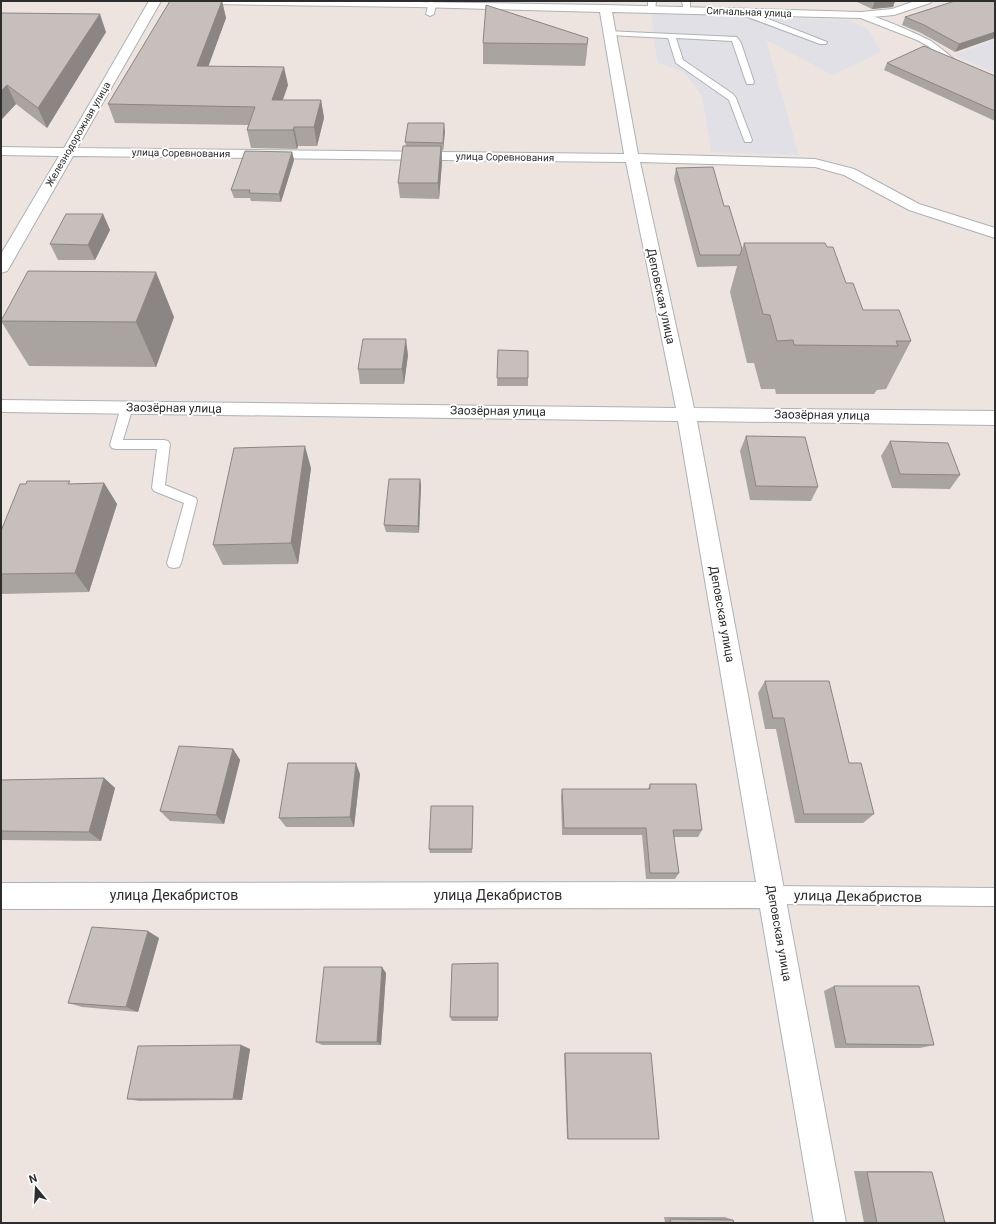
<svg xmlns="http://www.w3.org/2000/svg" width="996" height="1224" font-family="Roboto,sans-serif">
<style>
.industrial{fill:#e0e0e6}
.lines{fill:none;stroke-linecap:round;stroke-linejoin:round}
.service-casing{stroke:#adb2b8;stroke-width:2}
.minor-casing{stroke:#adb2b8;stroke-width:2}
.tertiary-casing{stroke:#adb2b8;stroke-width:2}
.service{fill:#fff;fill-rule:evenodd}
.minor{fill:#fff;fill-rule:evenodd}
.tertiary{fill:#fff;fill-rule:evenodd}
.wall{fill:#aaa4a1}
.shaded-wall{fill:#8b8683}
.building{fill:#c6bfbb;stroke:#8b8683}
.labels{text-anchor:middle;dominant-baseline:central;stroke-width:4;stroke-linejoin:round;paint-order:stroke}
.far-street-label{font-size:10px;fill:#2d2d2d;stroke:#fff}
.street-label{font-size:12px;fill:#2d2d2d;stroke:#fff}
.near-street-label{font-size:14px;fill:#2d2d2d;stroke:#fff}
</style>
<rect width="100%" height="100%" fill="#ede4e0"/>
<g class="industrial">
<path d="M 651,13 L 848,20 L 868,29 L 881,52 L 833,75 L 766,40 L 799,155 L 711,152 L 702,96 L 685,73 L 657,62 Z"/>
<path d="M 995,40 L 995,73 L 954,55 Z"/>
</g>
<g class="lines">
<defs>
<g id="service">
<path d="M 648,1 L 656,1 L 655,11 L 652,11 L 648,9 Z"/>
<path d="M 682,1 L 690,1 L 690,12 L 684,12 Z"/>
<path d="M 429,2 L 432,2 L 436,4 L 434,14 L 430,16 L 426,14 Z"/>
<path d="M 737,9 L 743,9 L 827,42 L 826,44 L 820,44 L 737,13 Z"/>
<path d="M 858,13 C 869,12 920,35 931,41 C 938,46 952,57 958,63 L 957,65 L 951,65 L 928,46 L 917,40 L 858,17 Z"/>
<path d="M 606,31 L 737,37 L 741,43 L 754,82 L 753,84 L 747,84 L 746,82 L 732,41 L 676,38 L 683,60 L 733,94 L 736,98 L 752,140 L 751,142 L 745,142 L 744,140 L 729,100 L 676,63 L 668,38 L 609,35 L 605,33 Z"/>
<path d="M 127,403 L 131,404 L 133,407 L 123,440 L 164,440 L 168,441 L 170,444 L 165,485 L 196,498 L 197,501 L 181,563 L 179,567 L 174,568 L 169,567 L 167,563 L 184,503 L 154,491 L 152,488 L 157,449 L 116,449 L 112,448 L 110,445 L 121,407 L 123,404 Z"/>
<path d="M 772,886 L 995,888 L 995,906 L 772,904 L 766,901 L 763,895 L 766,889 Z"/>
</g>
<path id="minor" d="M 149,1 L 161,1 L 77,148 L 624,154 L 600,12 L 417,7 L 413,6 L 411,4 L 413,2 L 605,5 L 861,12 L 892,9 L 915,1 L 932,1 L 930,3 L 894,15 L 861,18 L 612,12 L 638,154 L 815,159 L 854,169 L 919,204 L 995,228 L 995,238 L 909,210 L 844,175 L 815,167 L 640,162 L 694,408 L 995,411 L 995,425 L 697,421 L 846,1223 L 814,1223 L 760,908 L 1,909 L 1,883 L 756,882 L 678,421 L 1,412 L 1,400 L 676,408 L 626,162 L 73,156 L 9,268 L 7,271 L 1,273 L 1,254 L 59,156 L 1,155 L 1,147 L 64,148 Z"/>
<path id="tertiary" d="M 205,1 L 424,1 L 421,6 L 417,7 L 211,4 L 207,3 Z"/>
</defs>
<use href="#service" class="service-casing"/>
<use href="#minor" class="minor-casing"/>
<use href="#tertiary" class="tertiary-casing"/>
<use href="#service" class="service"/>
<use href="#minor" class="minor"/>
<use href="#tertiary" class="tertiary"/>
</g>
<g class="wall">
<path d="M 222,1 L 226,18 L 208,66 L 288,85 L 283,100 L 321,100 L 324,118 L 317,146 L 298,146 L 297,149 L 251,148 L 247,130 L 248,125 L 115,123 L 108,104 Z"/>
<path d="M 855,1 L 895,1 L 893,7 L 872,9 Z"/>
<path d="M 995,1 L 955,52 L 921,33 L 902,25 L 905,17 Z"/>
<path d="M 1,13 L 106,32 L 47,128 L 16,104 L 1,120 Z"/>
<path d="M 588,38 L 585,66 L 483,64 L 483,43 Z"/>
<path d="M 887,63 L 995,76 L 995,121 L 884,70 Z"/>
<path d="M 445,131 L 443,151 L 442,150 L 442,162 L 439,199 L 400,198 L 398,183 L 406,146 L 405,142 Z"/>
<path d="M 292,152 L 294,160 L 281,202 L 251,201 L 250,198 L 234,198 L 231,190 Z"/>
<path d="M 676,168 L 724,206 L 742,249 L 744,243 L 827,247 L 846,283 L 863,310 L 911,341 L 886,389 L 877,390 L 874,394 L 776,394 L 775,389 L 761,389 L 754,363 L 747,363 L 730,292 L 737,266 L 697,267 L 674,179 Z"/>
<path d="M 103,214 L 110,230 L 95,260 L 58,260 L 50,244 Z"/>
<path d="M 174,317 L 156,367 L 29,366 L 1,321 Z"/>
<path d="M 498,350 L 528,378 L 528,386 L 497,386 Z"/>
<path d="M 408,355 L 404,384 L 360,384 L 358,369 Z"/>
<path d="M 746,436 L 818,487 L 811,501 L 750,500 L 740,451 Z"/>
<path d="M 890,441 L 960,475 L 950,489 L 892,488 L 881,456 Z"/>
<path d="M 311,468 L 298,564 L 223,565 L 213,545 Z"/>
<path d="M 420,479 L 421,486 L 419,533 L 386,532 L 384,525 Z"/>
<path d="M 104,483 L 117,504 L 89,592 L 1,594 L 1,531 L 71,484 Z"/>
<path d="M 765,681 L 849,763 L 874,814 L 863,823 L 795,823 L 776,729 L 765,729 L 758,693 Z"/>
<path d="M 233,749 L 240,760 L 224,824 L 170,821 L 160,811 Z"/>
<path d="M 360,774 L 354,827 L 286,827 L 279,818 Z"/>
<path d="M 104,778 L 115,788 L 101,841 L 1,840 L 1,780 Z"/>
<path d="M 650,784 L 702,830 L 698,837 L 674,837 L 679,873 L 675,879 L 646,879 L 642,835 L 562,835 L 561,796 L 562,789 L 648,789 Z"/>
<path d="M 473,806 L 472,853 L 430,853 L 429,849 Z"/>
<path d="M 159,938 L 138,1012 L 82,1007 L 68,1003 Z"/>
<path d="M 498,963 L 498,1021 L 452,1021 L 450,1017 Z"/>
<path d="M 386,973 L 381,1045 L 322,1045 L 316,1042 Z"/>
<path d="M 834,986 L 934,1045 L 920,1048 L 835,1048 L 824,991 Z"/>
<path d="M 241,1045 L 250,1049 L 242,1100 L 139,1101 L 127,1099 Z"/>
<path d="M 565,1053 L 659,1139 L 567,1139 L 564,1054 Z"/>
<path d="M 854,1171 L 917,1171 L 932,1172 L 945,1223 L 864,1223 Z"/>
<path d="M 664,1217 L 725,1217 L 733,1220 L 734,1223 L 665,1223 Z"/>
</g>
<g class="shaded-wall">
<path d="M 222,1 L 226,18 L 202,84 L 197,66 Z"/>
<path d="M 875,1 L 895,1 L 893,7 L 872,9 Z"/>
<path d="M 100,14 L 106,32 L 47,128 L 38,108 Z"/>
<path d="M 995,32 L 995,38 L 955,52 L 959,44 Z"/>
<path d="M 588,38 L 586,59 L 585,66 L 587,44 Z"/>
<path d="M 284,67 L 288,85 L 276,118 L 272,100 Z"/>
<path d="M 7,85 L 16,104 L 1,120 L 1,91 Z"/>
<path d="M 321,100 L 324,118 L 317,146 L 314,127 Z"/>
<path d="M 444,123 L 445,131 L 443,151 L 443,143 Z"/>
<path d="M 294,127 L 298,146 L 297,149 L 293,130 Z"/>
<path d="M 441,146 L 442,162 L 439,199 L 438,183 Z"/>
<path d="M 292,152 L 294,160 L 281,202 L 279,194 Z"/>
<path d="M 103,214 L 110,230 L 95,260 L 88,245 Z"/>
<path d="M 156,272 L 174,317 L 156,367 L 136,322 Z"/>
<path d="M 406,339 L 408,355 L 404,384 L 402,369 Z"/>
<path d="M 305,446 L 311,468 L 298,564 L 291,543 Z"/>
<path d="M 420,479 L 421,486 L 419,533 L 418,526 Z"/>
<path d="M 104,483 L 117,504 L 89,592 L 75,573 Z"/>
<path d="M 233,749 L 240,760 L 224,824 L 216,815 Z"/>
<path d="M 356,763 L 360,774 L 354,827 L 350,817 Z"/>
<path d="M 104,778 L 115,788 L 101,841 L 89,832 Z"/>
<path d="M 148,931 L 159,938 L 138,1012 L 126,1007 Z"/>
<path d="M 382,967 L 386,973 L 381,1045 L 377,1042 Z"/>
<path d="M 241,1045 L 250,1049 L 242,1100 L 233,1099 Z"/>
</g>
<g class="building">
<path d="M 170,1 L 222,1 L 197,66 L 284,67 L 272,100 L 321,100 L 314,127 L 294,127 L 293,130 L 247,130 L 255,107 L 108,104 Z"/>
<path d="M 955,1 L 995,1 L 995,32 L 959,44 L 924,25 L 905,17 Z"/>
<path d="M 486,5 L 588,38 L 587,44 L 483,43 Z"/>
<path d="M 1,13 L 100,14 L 38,108 L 7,85 L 1,91 Z"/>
<path d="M 924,46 L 995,76 L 995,111 L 887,63 Z"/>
<path d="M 408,123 L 444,123 L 443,143 L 405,142 Z"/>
<path d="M 403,146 L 441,146 L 438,183 L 398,183 Z"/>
<path d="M 245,151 L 292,152 L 279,194 L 249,193 L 250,190 L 231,190 Z"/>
<path d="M 713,167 L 724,206 L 729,206 L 742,249 L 740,255 L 700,255 L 676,168 Z"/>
<path d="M 66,214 L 103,214 L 88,245 L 50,244 Z"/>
<path d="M 744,243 L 825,243 L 827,247 L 833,247 L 846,283 L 853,283 L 863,310 L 899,310 L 911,341 L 896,341 L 898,346 L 794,345 L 793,340 L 777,341 L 770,315 L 763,314 Z"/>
<path d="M 28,271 L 156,272 L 136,322 L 1,321 Z"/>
<path d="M 363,339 L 406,339 L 402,369 L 358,369 Z"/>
<path d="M 498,350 L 528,351 L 528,378 L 497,378 Z"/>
<path d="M 746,436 L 805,437 L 818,487 L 756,486 Z"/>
<path d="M 890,441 L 948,443 L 960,475 L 900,474 Z"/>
<path d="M 305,446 L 291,543 L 213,545 L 234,448 Z"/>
<path d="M 389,479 L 420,479 L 418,526 L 384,525 Z"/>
<path d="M 27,481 L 70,481 L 68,484 L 104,483 L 75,573 L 1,574 L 1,531 L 20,484 L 26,484 Z"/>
<path d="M 765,681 L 829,681 L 849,763 L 861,763 L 874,814 L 804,814 L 784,718 L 773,718 Z"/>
<path d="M 179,746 L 233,749 L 216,815 L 160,811 Z"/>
<path d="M 288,763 L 356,763 L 350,817 L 279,818 Z"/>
<path d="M 104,778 L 89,832 L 1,831 L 1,780 Z"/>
<path d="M 650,784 L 696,784 L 702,830 L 673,830 L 679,873 L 650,873 L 646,828 L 564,828 L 562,789 L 650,789 Z"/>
<path d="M 431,806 L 473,806 L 472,849 L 429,849 Z"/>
<path d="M 92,927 L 148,931 L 126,1007 L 68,1003 Z"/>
<path d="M 498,963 L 498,1017 L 450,1017 L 452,964 Z"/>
<path d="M 324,967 L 382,967 L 377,1042 L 316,1042 Z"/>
<path d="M 834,986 L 919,986 L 934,1045 L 846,1044 Z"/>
<path d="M 241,1045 L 233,1099 L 127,1099 L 138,1046 Z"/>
<path d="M 565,1053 L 651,1053 L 659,1139 L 568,1139 Z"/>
<path d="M 867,1172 L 932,1172 L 945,1223 L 877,1223 Z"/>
<path d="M 670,1219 L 733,1220 L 734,1223 L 671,1223 Z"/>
</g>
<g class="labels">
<g class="far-street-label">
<text transform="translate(749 12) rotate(2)">Сигнальная улица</text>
<text transform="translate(78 134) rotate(-60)">Железнодорожная улица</text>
<text transform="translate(181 153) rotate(1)">улица Соревнования</text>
<text transform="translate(505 157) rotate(1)">улица Соревнования</text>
</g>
<g class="street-label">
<text transform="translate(661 296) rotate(78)">Деповская улица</text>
<text transform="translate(174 408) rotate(1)">Заозёрная улица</text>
<text transform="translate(498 411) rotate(1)">Заозёрная улица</text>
<text transform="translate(822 415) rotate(1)">Заозёрная улица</text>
<text transform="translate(722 614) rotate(80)">Деповская улица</text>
<text transform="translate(779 933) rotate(80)">Деповская улица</text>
</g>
<g class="near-street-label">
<text x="174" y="895">улица Декабристов</text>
<text x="498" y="895">улица Декабристов</text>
<text transform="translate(858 896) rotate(1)">улица Декабристов</text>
</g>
</g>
<rect width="996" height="1224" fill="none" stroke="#2d2d2d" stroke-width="4"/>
<g transform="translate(36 1188) rotate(342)" stroke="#ffffff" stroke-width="3" paint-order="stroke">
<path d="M0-3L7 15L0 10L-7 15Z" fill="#2d2d2d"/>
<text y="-6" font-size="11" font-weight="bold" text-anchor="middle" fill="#2d2d2d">N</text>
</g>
</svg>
